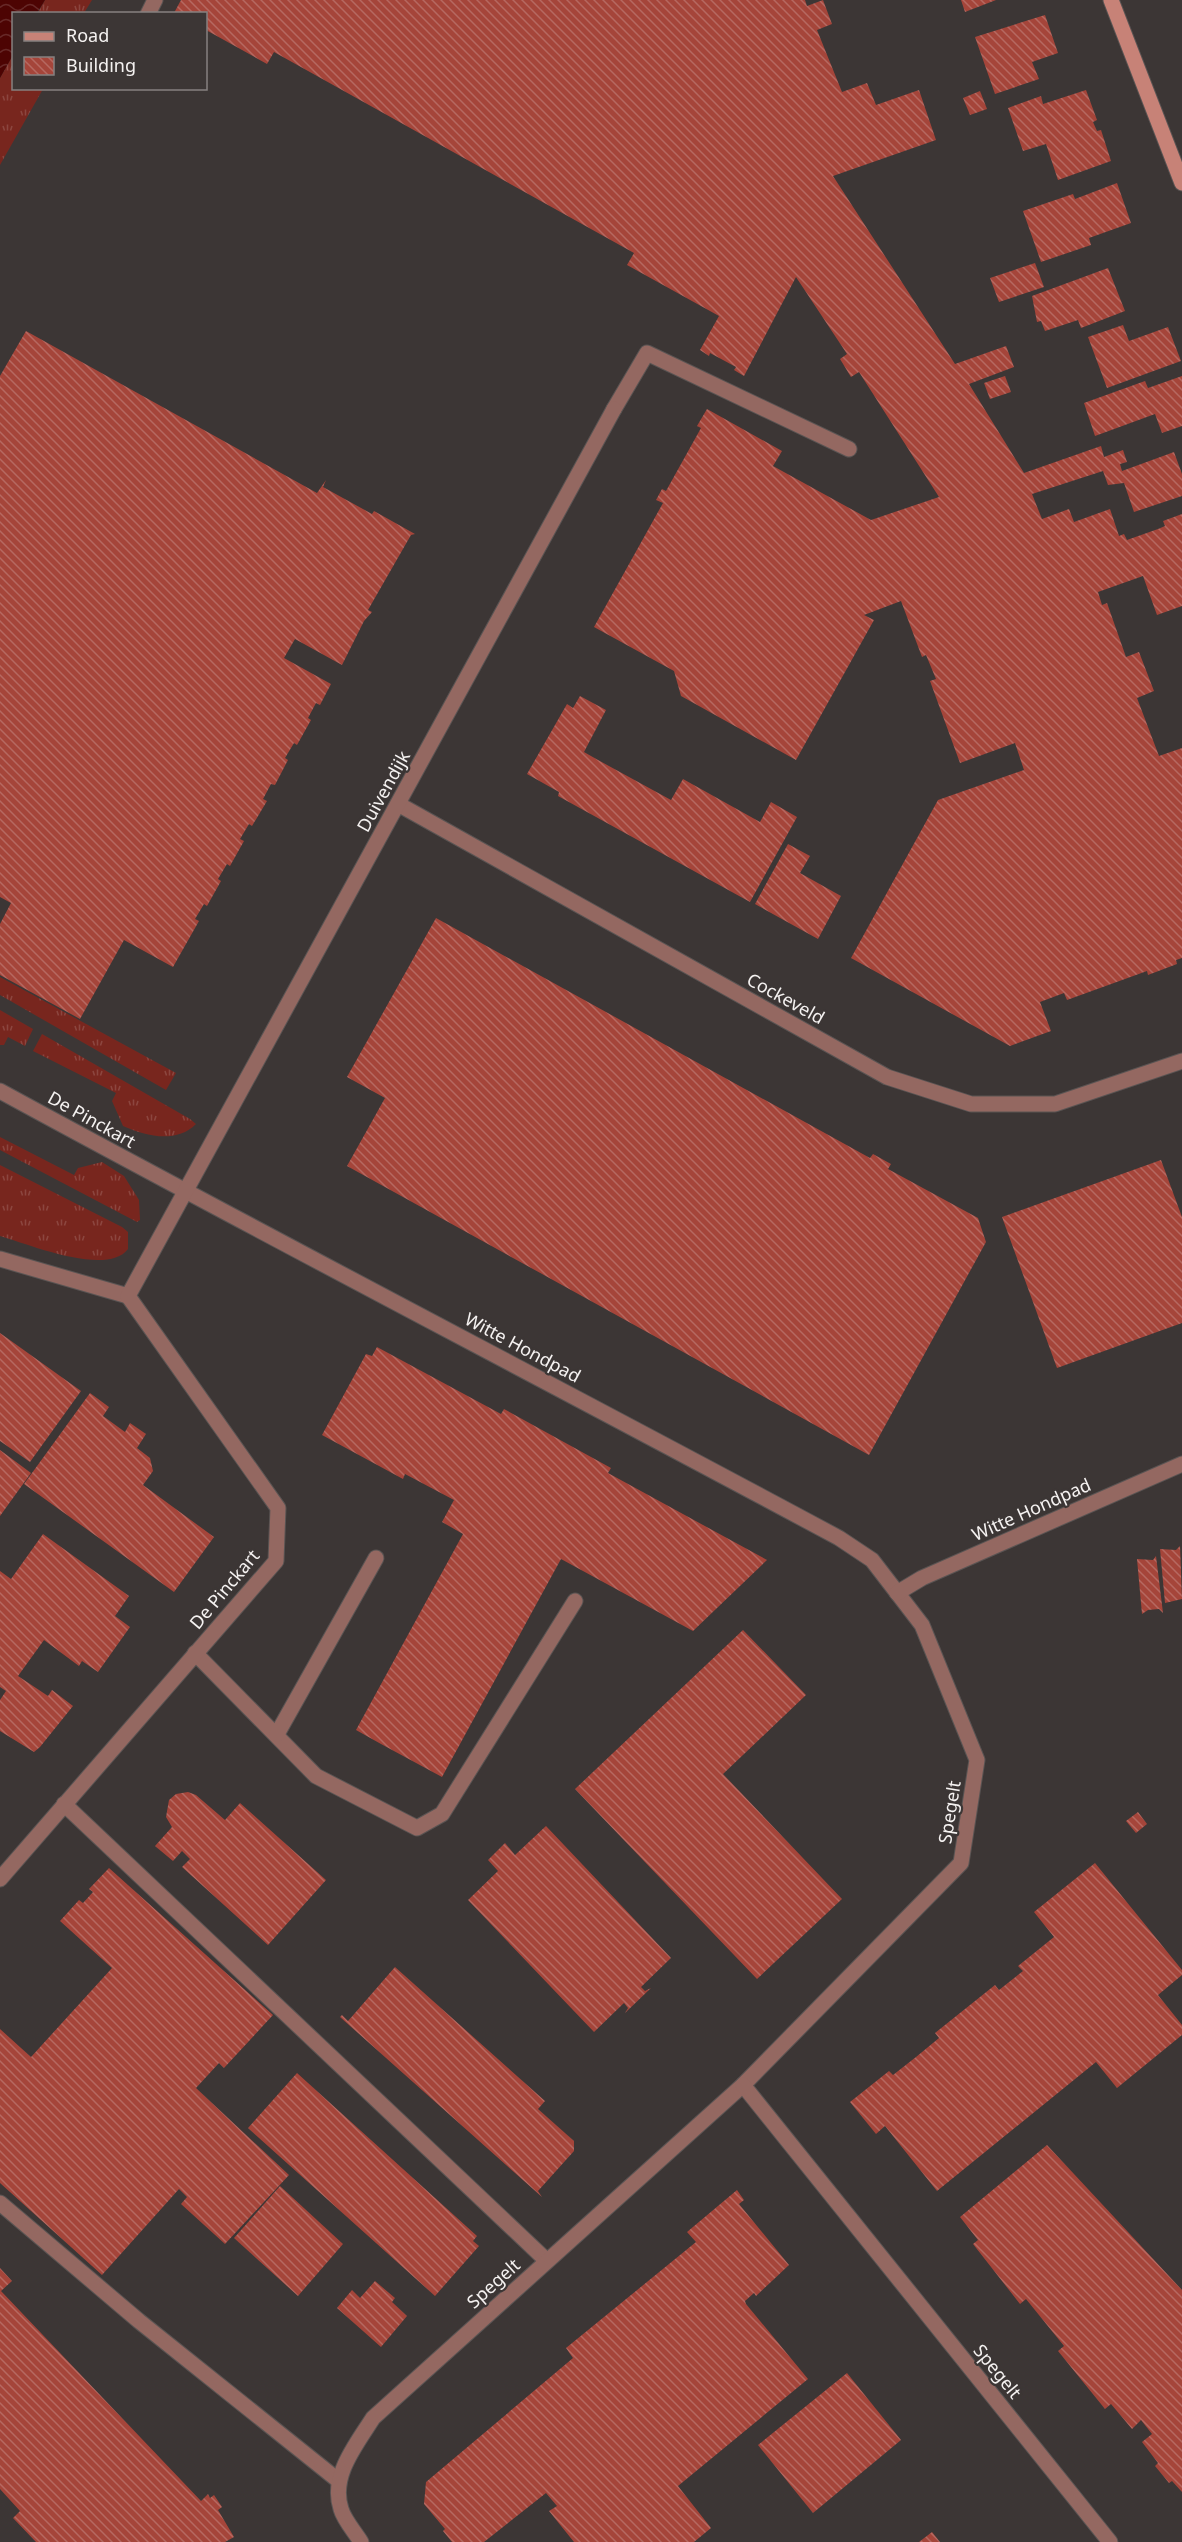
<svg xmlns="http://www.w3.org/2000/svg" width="1182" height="2542" font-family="'Noto Sans',sans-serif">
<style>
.grass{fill:url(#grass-tufts)}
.water{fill:url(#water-waves)}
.building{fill:url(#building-back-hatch)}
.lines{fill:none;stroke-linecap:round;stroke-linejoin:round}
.lane-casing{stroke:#5a5453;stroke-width:17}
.street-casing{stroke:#5a5453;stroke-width:17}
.secondary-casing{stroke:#5a5453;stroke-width:17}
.lane{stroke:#946861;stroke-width:15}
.street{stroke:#946861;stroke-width:15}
.secondary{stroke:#c78277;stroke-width:15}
.labels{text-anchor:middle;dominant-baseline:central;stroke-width:4.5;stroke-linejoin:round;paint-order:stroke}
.street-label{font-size:18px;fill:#f5f2f1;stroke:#3c3635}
</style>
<defs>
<pattern id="grass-tufts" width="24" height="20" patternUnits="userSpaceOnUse" patternTransform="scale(1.5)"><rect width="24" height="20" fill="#78261e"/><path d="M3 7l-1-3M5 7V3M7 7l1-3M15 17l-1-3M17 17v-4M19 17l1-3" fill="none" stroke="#8c463f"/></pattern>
<pattern id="water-waves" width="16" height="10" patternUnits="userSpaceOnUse" patternTransform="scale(1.5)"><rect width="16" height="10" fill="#4d0403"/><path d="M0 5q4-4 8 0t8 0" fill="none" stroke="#672928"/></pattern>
<pattern id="building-back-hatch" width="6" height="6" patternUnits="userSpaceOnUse" patternTransform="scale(1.5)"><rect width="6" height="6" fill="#a5453a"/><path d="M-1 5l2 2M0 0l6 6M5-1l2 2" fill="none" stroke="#b66961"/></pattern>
</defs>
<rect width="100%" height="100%" fill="#3c3635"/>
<g class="grass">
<path d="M 45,0 L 92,0 L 84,13 L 37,14 Z"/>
<path d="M 13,55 L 14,88 L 43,89 L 0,165 L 0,78 Z"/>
<path d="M 0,977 L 176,1073 L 166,1090 L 0,995 Z"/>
<path d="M 0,1010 L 33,1029 L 25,1046 L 8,1037 L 4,1045 L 0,1045 Z"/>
<path d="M 42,1034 L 190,1119 L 196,1124 C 176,1144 146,1136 123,1126 L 112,1101 L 116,1093 L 33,1051 Z"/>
<path d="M 0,1137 L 74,1175 L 78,1168 L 102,1162 L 124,1176 L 139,1200 L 140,1220 L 137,1222 L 0,1150 Z"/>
<path d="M 0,1165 L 122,1227 L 128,1232 L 128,1249 C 107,1277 28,1244 0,1236 Z"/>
</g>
<path class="water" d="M 0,0 L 45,0 L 37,13 L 14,14 L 13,55 L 0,78 Z"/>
<g class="building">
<path d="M 181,0 L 805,0 L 807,6 L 823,0 L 832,24 L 817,30 L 842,92 L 867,83 L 876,105 L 919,90 L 936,140 L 833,176 L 955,364 L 1006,346 L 1014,367 L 969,384 L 1024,473 L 1101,446 L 1104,457 L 1123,450 L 1127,462 L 1120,464 L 1122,471 L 1174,452 L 1182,474 L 1182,496 L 1134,512 L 1124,483 L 1108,485 L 1103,471 L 1032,494 L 1042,519 L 1069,509 L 1074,522 L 1110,509 L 1119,536 L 1124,534 L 1127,540 L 1158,529 L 1165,526 L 1163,521 L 1182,514 L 1182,606 L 1157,615 L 1143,576 L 1098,592 L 1102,605 L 1107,603 L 1126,657 L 1139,652 L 1154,691 L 1137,698 L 1159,756 L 1182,748 L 1182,958 L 1176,960 L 1177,964 L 1148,975 L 1147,971 L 1067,1000 L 1064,993 L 1040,1002 L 1051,1031 L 1010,1046 L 851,958 L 938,800 L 1024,770 L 1015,743 L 960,763 L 930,681 L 936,679 L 926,655 L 922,657 L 901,601 L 864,615 L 874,620 L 796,760 L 681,696 L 674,671 L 594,627 L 663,503 L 656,500 L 662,489 L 666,491 L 701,428 L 697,426 L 707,409 L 782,451 L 773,466 L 871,520 L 939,497 L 859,372 L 851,377 L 840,359 L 847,354 L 796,277 L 744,376 L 734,370 L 736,367 L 710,353 L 709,356 L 700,350 L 719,316 L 627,265 L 634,253 L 274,52 L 267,64 L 206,30 L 206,14 L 174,13 Z"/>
<path d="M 961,0 L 996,0 L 965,12 Z"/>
<path d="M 1045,15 L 1058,53 L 1032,62 L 1039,79 L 995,94 L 975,37 Z"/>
<path d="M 1086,90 L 1097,120 L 1093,122 L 1097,131 L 1101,130 L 1111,161 L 1058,180 L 1046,144 L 1023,151 L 1008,108 L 1041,96 L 1043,104 Z"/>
<path d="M 980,91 L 987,109 L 970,115 L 963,98 Z"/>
<path d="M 1117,183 L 1131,223 L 1089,238 L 1091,245 L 1041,262 L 1023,211 L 1073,194 L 1075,199 Z"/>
<path d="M 1035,263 L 1044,287 L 999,302 L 990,278 Z"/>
<path d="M 1108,268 L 1125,311 L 1081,328 L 1078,320 L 1045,331 L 1041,321 L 1037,322 L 1032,296 Z"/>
<path d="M 1123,325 L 1129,341 L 1168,327 L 1181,361 L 1107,388 L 1088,337 Z"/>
<path d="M 26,331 L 317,493 L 326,480 L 323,487 L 372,514 L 374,511 L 415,534 L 411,535 L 368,610 L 372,612 L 364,621 L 342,665 L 295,639 L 284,658 L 331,684 L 320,705 L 316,703 L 308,718 L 311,720 L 297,745 L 294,743 L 285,758 L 288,760 L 275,785 L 271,784 L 263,799 L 267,801 L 252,826 L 249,824 L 240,839 L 244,841 L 230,866 L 227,864 L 218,879 L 221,881 L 207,906 L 204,904 L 195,919 L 199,921 L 173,967 L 124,940 L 80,1019 L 0,975 L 0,924 L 11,903 L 0,897 L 0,376 Z"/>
<path d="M 1005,376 L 1011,392 L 990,399 L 984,383 Z"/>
<path d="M 1182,376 L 1182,426 L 1162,433 L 1155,414 L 1095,436 L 1084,403 L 1145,381 L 1148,388 Z"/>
<path d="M 580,696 L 606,710 L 584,752 L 598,760 L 671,800 L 683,779 L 760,822 L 771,802 L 797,817 L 750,902 L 558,796 L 559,792 L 527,774 L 567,704 L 573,708 Z"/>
<path d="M 788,844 L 810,856 L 800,873 L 841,896 L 818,939 L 755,904 Z"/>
<path d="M 436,918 L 870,1158 L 873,1154 L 891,1164 L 888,1169 L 978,1218 L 986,1242 L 869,1455 L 347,1166 L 385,1098 L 347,1077 Z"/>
<path d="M 1161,1160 L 1182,1217 L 1182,1323 L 1057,1368 L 1002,1217 Z"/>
<path d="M 0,1333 L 81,1391 L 30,1462 L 0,1441 Z"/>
<path d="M 377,1347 L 501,1414 L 504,1409 L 611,1468 L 608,1473 L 767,1560 L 693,1631 L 561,1559 L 442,1777 L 381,1744 L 356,1730 L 463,1534 L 442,1522 L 454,1500 L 405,1474 L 403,1479 L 322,1435 L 366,1354 L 372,1356 Z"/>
<path d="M 90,1393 L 109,1407 L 103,1416 L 125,1432 L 130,1423 L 146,1434 L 137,1448 L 150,1458 L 153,1471 L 143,1485 L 214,1537 L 174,1592 L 24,1484 Z"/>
<path d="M 0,1450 L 31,1473 L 0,1516 Z"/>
<path d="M 43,1534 L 129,1596 L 115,1616 L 130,1627 L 98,1672 L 82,1661 L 79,1666 L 44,1640 L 18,1676 L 48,1696 L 52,1690 L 73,1706 L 40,1747 L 34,1752 L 0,1731 L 0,1700 L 6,1691 L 0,1687 L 0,1571 L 11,1579 Z"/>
<path d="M 1180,1546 L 1182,1599 L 1165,1603 L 1160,1549 L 1176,1550 Z"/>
<path d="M 1156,1556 L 1163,1613 L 1159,1609 L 1148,1610 L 1142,1614 L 1137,1559 L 1153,1560 Z"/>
<path d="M 743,1630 L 806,1695 L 723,1774 L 842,1899 L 757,1979 L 575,1789 Z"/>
<path d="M 188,1792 L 196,1795 L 225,1820 L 240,1803 L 326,1880 L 268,1945 L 182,1867 L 190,1859 L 182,1851 L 173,1861 L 155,1846 L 172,1827 L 166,1817 L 169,1800 L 176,1794 Z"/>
<path d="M 1138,1812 L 1147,1824 L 1136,1833 L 1126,1821 Z"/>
<path d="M 546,1826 L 671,1958 L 641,1987 L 645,1991 L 651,1988 L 625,2013 L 628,2008 L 624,2003 L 594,2032 L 468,1900 L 498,1871 L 488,1860 L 505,1843 L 515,1855 Z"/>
<path d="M 1095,1863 L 1182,1970 L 1182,1975 L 1158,1995 L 1182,2025 L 1182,2035 L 1117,2088 L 1096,2062 L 937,2191 L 885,2126 L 876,2134 L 850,2102 L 889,2071 L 893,2075 L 916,2057 L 939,2038 L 935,2033 L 995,1985 L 999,1990 L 1023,1971 L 1018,1966 L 1054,1937 L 1034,1912 Z"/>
<path d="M 109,1868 L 273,2015 L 224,2068 L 219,2063 L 196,2088 L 289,2175 L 225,2244 L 181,2204 L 187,2197 L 179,2189 L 102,2275 L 0,2183 L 0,2029 L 31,2057 L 112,1968 L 60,1921 L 79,1900 L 83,1903 L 93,1892 L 89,1889 Z"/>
<path d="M 395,1967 L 545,2101 L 538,2109 L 574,2141 L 574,2151 L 538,2191 L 542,2197 L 340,2017 L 342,2015 L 348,2021 Z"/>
<path d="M 297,2073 L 477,2236 L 473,2241 L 479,2246 L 435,2296 L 248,2128 Z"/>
<path d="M 1047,2145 L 1182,2290 L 1182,2492 L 1172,2481 L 1169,2483 L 1155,2466 L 1158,2463 L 1142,2442 L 1152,2434 L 1141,2420 L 1132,2429 L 1111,2404 L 1105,2409 L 1058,2351 L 1064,2346 L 1026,2299 L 1020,2304 L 973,2244 L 978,2240 L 960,2217 Z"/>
<path d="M 280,2186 L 343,2244 L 298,2296 L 234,2238 Z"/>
<path d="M 737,2190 L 744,2200 L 739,2204 L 789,2265 L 756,2296 L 754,2293 L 745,2301 L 746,2304 L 808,2379 L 678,2486 L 711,2528 L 694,2542 L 574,2542 L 549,2511 L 557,2506 L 546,2493 L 484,2542 L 452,2542 L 443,2531 L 445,2529 L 424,2504 L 426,2482 L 573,2358 L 566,2348 L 696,2242 L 687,2232 Z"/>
<path d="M 0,2268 L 12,2281 L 1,2291 L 201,2501 L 208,2494 L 210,2498 L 214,2495 L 222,2507 L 218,2510 L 234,2537 L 225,2542 L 36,2542 L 13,2518 L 20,2511 L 0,2489 Z"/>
<path d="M 375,2281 L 395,2298 L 392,2302 L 407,2316 L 381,2347 L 337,2308 L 352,2290 L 360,2298 Z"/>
<path d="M 847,2373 L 901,2440 L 813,2513 L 758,2445 Z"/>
<path d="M 932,2532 L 940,2542 L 919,2542 Z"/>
</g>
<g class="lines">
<defs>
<g id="lane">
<path d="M 148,14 L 155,0"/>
<path d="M 614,409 L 647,353 L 849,449"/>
<path d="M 195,1653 L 316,1776 L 417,1828 L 442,1814 L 575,1601"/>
<path d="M 277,1734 L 376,1558"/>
<path d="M 64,1804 L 546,2260"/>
<path d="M 0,2203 L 139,2321 L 339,2481"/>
</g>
<g id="street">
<path d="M 398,804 L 887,1077 L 971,1104 L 1055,1104 L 1182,1061"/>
<path d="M 0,1091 C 279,1243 560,1388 839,1538 L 872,1560 L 922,1625 L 977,1760 L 961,1863 L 743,2085 L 373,2418 C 356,2445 330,2476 341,2509 C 344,2520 355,2532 361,2542"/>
<path d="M 0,1259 L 128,1296"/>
<path d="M 897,1593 L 922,1578 L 1182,1464"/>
<path d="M 0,1879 L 276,1561 L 278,1508 L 128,1296 L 614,409"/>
<path d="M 743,2085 L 1110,2542"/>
</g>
<path id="secondary" d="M 1111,0 L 1182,183"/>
</defs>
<use href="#lane" class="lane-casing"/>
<use href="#street" class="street-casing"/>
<use href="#secondary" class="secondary-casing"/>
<use href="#lane" class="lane"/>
<use href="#street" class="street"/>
<use href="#secondary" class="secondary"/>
</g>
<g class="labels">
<g class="street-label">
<text transform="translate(383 791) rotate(-61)">Duivendijk</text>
<text transform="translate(786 998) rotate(29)">Cockeveld</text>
<text transform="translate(92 1119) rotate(29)">De Pinckart</text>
<text transform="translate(523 1347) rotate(28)">Witte Hondpad</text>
<text transform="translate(1031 1509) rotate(-24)">Witte Hondpad</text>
<text transform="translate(224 1589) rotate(-50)">De Pinckart</text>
<text transform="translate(949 1812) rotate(-81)">Spegelt</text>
<text transform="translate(493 2283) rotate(-42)">Spegelt</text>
<text transform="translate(998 2371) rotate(51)">Spegelt</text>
</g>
</g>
<rect x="12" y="12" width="195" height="78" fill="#3c3635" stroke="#868180" stroke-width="1.5"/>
<rect x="24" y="32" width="30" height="9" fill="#c78277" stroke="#868180" stroke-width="1.5"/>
<text x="66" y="42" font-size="18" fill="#f5f2f1">Road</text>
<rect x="24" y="57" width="30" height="18" fill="url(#building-back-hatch)" stroke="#868180" stroke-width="1.5"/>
<text x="66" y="72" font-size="18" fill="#f5f2f1">Building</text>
</svg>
